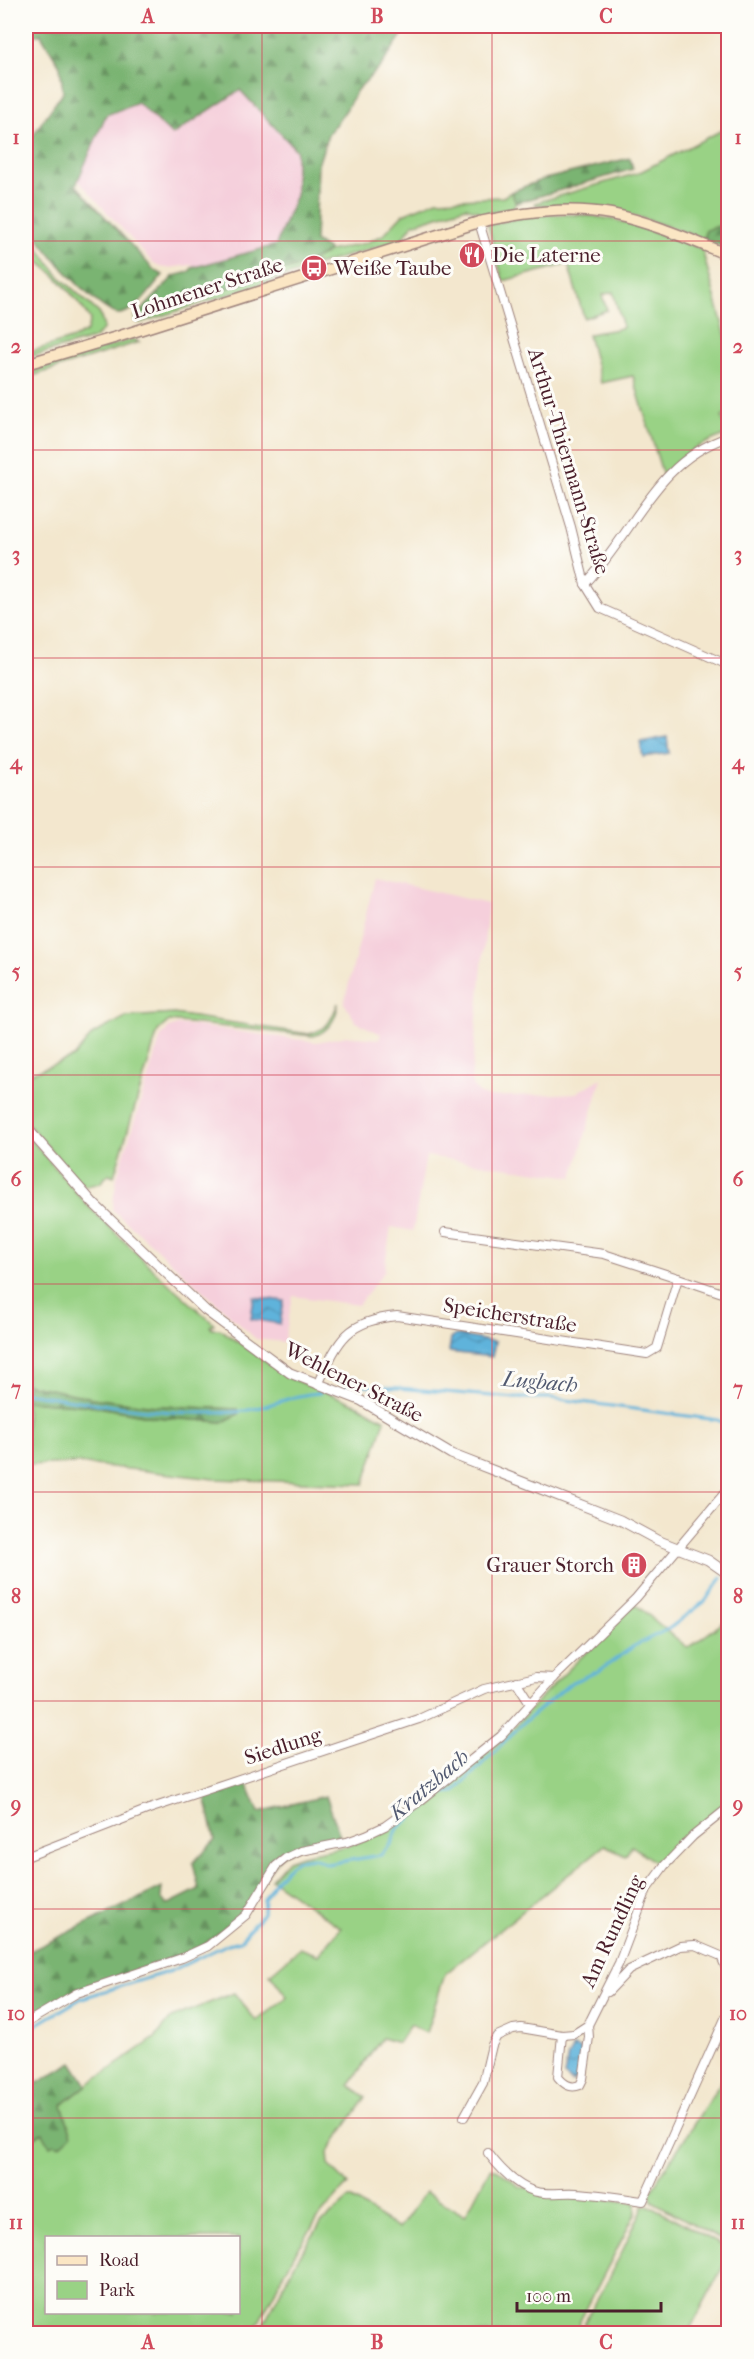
<svg xmlns="http://www.w3.org/2000/svg" width="754" height="2359" font-family="'IM FELL French Canon',serif">
<style>
.built{fill:#f5cfdb}
.green{fill:#99d285;stroke:#727858;stroke-width:1.5;fill-rule:evenodd}
.forest{fill:url(#forest-firs);stroke:#626a4e;stroke-width:1.5}
.water{fill:url(#water-waves);stroke:#546983;stroke-width:1.5}
.lines{fill:none;stroke-linecap:round;stroke-linejoin:round}
.stream{stroke:#5fb3db;stroke-width:3}
.minor-casing{stroke:#9e837c;stroke-width:10}
.tertiary-casing{stroke:#9e837c;stroke-width:11}
.secondary-casing{stroke:#9e837c;stroke-width:13}
.minor{stroke:#fff;stroke-width:8}
.tertiary{stroke:#fff;stroke-width:9}
.secondary{stroke:#fbe6c4;stroke-width:10}
.grid{fill:none;stroke:#d1495b;stroke-width:1.5;stroke-opacity:0.55}
.labels{text-anchor:middle;dominant-baseline:central;stroke-width:6;stroke-linejoin:round;paint-order:stroke}
.poi-label{font-size:21px;fill:#4a1f2b;stroke:#fdfcf7;text-anchor:start}
.street-label{font-size:21px;fill:#4a1f2b;stroke:#fdfcf7}
.water-label{font-size:22px;font-style:italic;fill:#525a71;stroke:#fdfcf7}
.neatline{fill:none;stroke:#d1495b;stroke-width:2}
.grid-label{font-size:20px;text-anchor:middle;font-weight:bold;fill:#d1495b}
</style>
<defs>
<pattern id="forest-firs" width="22" height="20" patternUnits="userSpaceOnUse" patternTransform="scale(1.5)"><rect width="22" height="20" fill="#7ab472"/><path d="M5 1l3.5 6h-7zM16 11l3.5 6h-7z" fill="#66925e"/></pattern>
<pattern id="water-waves" width="16" height="10" patternUnits="userSpaceOnUse" patternTransform="scale(1.5)"><rect width="16" height="10" fill="#5fb3db"/><path d="M0 5q4-4 8 0t8 0" fill="none" stroke="#5091b2"/></pattern>
</defs>
<rect width="100%" height="100%" fill="#fdfcf7"/>
<filter id="ink" filterUnits="userSpaceOnUse"><feTurbulence type="fractalNoise" baseFrequency=".0167" numOctaves="2"/><feDisplacementMap in="SourceGraphic" scale="12" xChannelSelector="R" yChannelSelector="G"/><feConvolveMatrix kernelMatrix="1 2 1 2 8 2 1 2 1" color-interpolation-filters="sRGB"/></filter>
<filter id="wash" filterUnits="userSpaceOnUse"><feTurbulence type="fractalNoise" baseFrequency=".008" numOctaves="4" result="noise"/><feDisplacementMap in="SourceGraphic" scale="24" xChannelSelector="R" yChannelSelector="G"/><feGaussianBlur stdDeviation="1.35" result="paint"/><feColorMatrix in="noise" values="0 0 0 0 0 0 0 0 0 0 0 0 0 0 0 0 0 1.4 0 .05"/><feComposite in="paint" operator="in"/></filter>
<g filter="url(#wash)">
<rect width="100%" height="100%" fill="#f3e7ce"/>
<g class="built">
<path d="M 240,90 L 296,150 L 296,195 L 276,245 L 192,268 L 192,265 L 167,268 L 160,267 L 151,261 L 78,180 L 106,115 L 138,103 L 173,135 Z"/>
<path d="M 375,878 L 488,904 L 471,1080 L 473,1087 L 479,1093 L 489,1097 L 576,1093 L 602,1078 L 573,1177 L 426,1156 L 413,1231 L 391,1227 L 384,1272 L 358,1305 L 293,1296 L 284,1342 L 256,1339 L 112,1209 L 117,1177 L 161,1036 L 169,1028 L 177,1025 L 188,1025 L 317,1042 L 347,1036 L 379,1039 L 381,1034 L 356,1022 L 344,1003 Z"/>
</g>
<g class="green">
<path d="M 728,127 L 728,223 L 708,231 L 704,236 L 706,240 C 665,225 626,211 583,206 C 568,204 551,205 536,205 L 535,203 L 638,173 Z"/>
<path d="M 511,192 L 516,203 L 512,208 L 481,215 L 479,211 L 466,207 L 413,224 L 402,239 L 317,265 L 316,262 L 308,265 L 308,269 L 140,323 L 135,321 L 135,316 L 142,310 L 145,314 L 307,263 L 330,251 L 366,243 L 383,235 L 403,214 L 437,200 L 503,197 Z"/>
<path d="M 531,215 C 547,215 565,214 582,215 C 624,218 662,235 702,249 L 728,344 L 728,414 L 722,417 L 728,434 C 699,444 684,453 663,476 L 633,376 L 601,383 L 588,335 C 601,330 611,332 623,327 L 613,292 L 602,295 L 607,310 L 584,318 L 568,264 L 503,281 L 488,225 Z"/>
<path d="M 26,231 L 60,277 L 100,314 L 104,328 L 95,338 L 26,358 L 26,353 L 74,338 L 87,331 L 90,319 C 79,302 46,260 26,256 Z"/>
<path d="M 133,339 L 139,342 L 26,378 L 26,373 Z"/>
<path d="M 338,1003 C 337,1018 329,1032 313,1036 L 169,1021 L 158,1031 L 114,1176 L 109,1174 L 100,1183 L 86,1186 L 79,1182 L 26,1122 L 26,1075 L 73,1057 L 93,1034 L 126,1017 L 174,1014 L 309,1034 C 329,1028 330,1022 338,1003 Z"/>
<path d="M 26,1134 L 87,1205 L 160,1276 L 214,1324 L 210,1326 L 212,1329 L 220,1329 L 287,1377 L 358,1405 L 385,1420 L 364,1484 L 214,1479 L 77,1463 L 26,1465 L 26,1401 L 93,1406 L 155,1417 L 223,1422 L 238,1414 L 237,1409 L 155,1406 L 97,1399 L 26,1384 Z"/>
<path d="M 635,1604 L 688,1648 L 728,1619 L 728,1802 L 669,1852 L 659,1865 L 632,1846 L 625,1856 L 605,1845 L 445,1974 L 426,2033 L 410,2025 L 398,2043 L 382,2038 L 349,2085 L 366,2097 L 328,2152 L 329,2165 L 348,2184 L 319,2217 L 294,2255 L 253,2333 L 26,2333 L 26,2161 L 28,2159 L 26,2155 L 26,2142 L 43,2133 L 62,2105 L 87,2085 L 155,2038 L 171,2018 L 234,1993 L 256,2021 L 287,1997 L 270,1974 L 300,1948 L 318,1955 L 341,1928 L 271,1879 L 288,1860 L 302,1855 L 347,1846 L 367,1839 L 446,1786 L 501,1740 L 557,1681 ZM 46,2238 L 238,2238 L 238,2312 L 46,2312 Z"/>
<path d="M 728,2071 L 728,2244 L 652,2201 L 650,2192 Z"/>
<path d="M 490,2168 L 498,2170 L 520,2187 L 636,2203 L 636,2212 L 580,2321 L 579,2333 L 258,2334 L 297,2260 L 321,2223 L 350,2198 L 399,2229 L 425,2192 L 465,2216 Z"/>
<path d="M 644,2205 L 661,2211 L 728,2249 L 728,2257 L 688,2333 L 587,2333 L 584,2323 L 611,2275 Z"/>
</g>
<g class="forest">
<path d="M 26,26 L 408,26 L 381,66 L 357,90 L 346,110 L 328,134 L 318,165 L 315,241 L 330,251 L 307,263 L 144,314 L 142,310 L 174,276 L 189,272 L 192,268 L 276,245 L 296,195 L 296,150 L 240,90 L 172,135 L 138,103 L 106,115 L 76,185 L 154,270 L 163,275 C 152,288 138,311 120,314 C 101,317 32,237 26,218 C 23,210 24,160 26,150 C 27,139 56,104 63,92 L 60,66 L 41,35 L 26,35 Z"/>
<path d="M 630,158 L 633,169 L 516,203 L 511,192 L 541,180 Z"/>
<path d="M 728,223 L 728,249 L 706,240 L 704,236 L 706,230 Z"/>
<path d="M 26,1384 L 97,1399 L 155,1406 L 238,1409 L 238,1414 L 223,1422 L 155,1417 L 93,1406 L 26,1401 Z"/>
<path d="M 246,1781 L 259,1812 L 326,1796 L 341,1839 L 299,1847 L 282,1855 L 265,1876 L 244,1912 L 206,1943 L 182,1955 L 76,1990 L 26,2019 L 26,1953 L 162,1887 L 161,1898 L 167,1905 L 199,1889 L 193,1863 L 215,1840 L 205,1796 Z"/>
<path d="M 72,2062 L 87,2085 L 62,2105 L 72,2135 L 60,2146 L 55,2144 L 50,2146 L 43,2133 L 26,2142 L 26,2090 Z"/>
</g>
<g class="water">
<path d="M 667,737 L 669,753 L 643,757 L 640,742 Z"/>
<path d="M 254,1297 L 284,1301 L 280,1324 L 251,1319 Z"/>
<path d="M 456,1335 L 495,1342 L 492,1357 L 449,1352 L 451,1338 Z"/>
<path d="M 573,2047 L 582,2050 L 579,2078 L 572,2082 L 564,2076 L 568,2056 Z"/>
</g>
<g class="lines">
<g class="stream">
<path d="M 345,1386 L 351,1384 L 515,1398 L 551,1398 L 718,1420 L 728,1426"/>
<path d="M 26,1393 C 95,1403 165,1417 235,1412 C 265,1410 290,1394 320,1393"/>
<path d="M 728,1452 L 723,1467 L 728,1476"/>
<path d="M 26,2031 L 82,1998 L 171,1971 L 228,1944 L 240,1941 L 263,1913 L 264,1899 L 275,1881 L 290,1865 L 298,1860 L 314,1858 L 327,1864 L 381,1855 L 392,1843 L 398,1828 L 442,1793 L 454,1792 L 523,1723 L 572,1682 L 599,1671 L 634,1646 L 670,1628 L 704,1602 L 722,1578"/>
</g>
</g>
</g>
<g filter="url(#ink)">
<g class="lines">
<defs>
<g id="minor">
<path d="M 479,222 L 571,527 L 585,584 L 600,608 L 728,665"/>
<path d="M 585,584 C 635,532 655,461 728,437"/>
<path d="M 445,1232 L 604,1254 L 678,1278"/>
<path d="M 318,1385 C 338,1341 345,1321 397,1316 L 647,1354 L 657,1348 L 678,1278 L 728,1295"/>
<path d="M 516,1681 L 530,1703"/>
<path d="M 26,1857 L 149,1809 L 419,1719 L 484,1689 L 536,1677 L 554,1678"/>
<path d="M 721,1956 L 728,1973"/>
<path d="M 608,1992 L 629,1970 L 680,1946 L 695,1945 L 728,1959"/>
<path d="M 26,2023 L 77,1993 L 182,1958 L 208,1946 L 246,1915 L 276,1866 L 286,1858 L 301,1851 L 347,1842 L 366,1835 L 385,1826 L 420,1801 L 501,1736 L 554,1678 L 636,1598 L 728,1489"/>
<path d="M 562,2035 L 558,2077 C 564,2084 570,2089 580,2085 L 583,2079 L 589,2037 L 588,2025"/>
<path d="M 464,2117 L 483,2083 L 492,2045 L 497,2036 L 513,2029 L 521,2028 L 562,2035 L 574,2034 L 588,2025 L 619,1963 L 647,1889 L 664,1866 L 693,1836 L 728,1808"/>
<path d="M 488,2153 C 501,2170 521,2192 544,2193 C 555,2194 566,2192 577,2193 C 599,2194 621,2198 643,2201 L 728,2012"/>
</g>
<path id="tertiary" d="M 26,1127 L 93,1203 L 205,1310 L 290,1373 L 360,1400 L 451,1454 L 620,1520 L 657,1540 L 708,1560 L 728,1574"/>
<path id="secondary" d="M 26,364 L 117,337 L 479,222 C 522,213 567,206 611,214 C 651,222 691,240 728,255"/>
</defs>
<use href="#minor" class="minor-casing"/>
<use href="#tertiary" class="tertiary-casing"/>
<use href="#secondary" class="secondary-casing"/>
<use href="#minor" class="minor"/>
<use href="#tertiary" class="tertiary"/>
<use href="#secondary" class="secondary"/>
</g>
</g>
<path class="grid" d="M 262,26 L 262,2334M 492,26 L 492,2334M 26,241 L 728,241M 26,450 L 728,450M 26,658 L 728,658M 26,867 L 728,867M 26,1075 L 728,1075M 26,1284 L 728,1284M 26,1492 L 728,1492M 26,1701 L 728,1701M 26,1909 L 728,1909M 26,2118 L 728,2118"/>
<defs>
<symbol id="restaurant-disc" viewBox="-11 -11 22 22"><circle r="9.5" fill="#d1495b" stroke="#fdfcf7"/><path d="M-5-6h1v4h1v-4h1v4h1v-4h1v5L-1.5 .5V6h-2V.5L-5-1ZM5-6V6H3V1.5H1.5Q1.5-4 5-6Z" fill="#fff"/></symbol>
<symbol id="bus-disc" viewBox="-11 -11 22 22"><circle r="9.5" fill="#d1495b" stroke="#fdfcf7"/><path d="M-5-6H5V4H4V6H2V4H-2V6H-4V4H-5ZM-3.5-4V0h7V-4ZM-3.5 1.2v1.5H-2V1.2ZM2 1.2v1.5H3.5V1.2Z" fill="#fff"/></symbol>
<symbol id="building-disc" viewBox="-11 -11 22 22"><circle r="9.5" fill="#d1495b" stroke="#fdfcf7"/><path d="M-4-6H4V6H1V3H-1V6H-4ZM-2.5-4.3h1.7v1.8h-1.7ZM.8-4.3h1.7v1.8H.8ZM-2.5-1h1.7V.8h-1.7ZM.8-1h1.7V.8H.8Z" fill="#fff"/></symbol>
</defs>
<g fill-rule="evenodd">
<use href="#restaurant-disc" x="457" y="240" width="30" height="30"/>
<use href="#bus-disc" x="299" y="253" width="30" height="30"/>
<use href="#building-disc" x="619" y="1550" width="30" height="30"/>
</g>
<g class="labels">
<g class="poi-label">
<text x="492" y="255">Die Laterne</text>
<text x="334" y="268">Weiße Taube</text>
<text x="614" y="1565" text-anchor="end">Grauer Storch</text>
</g>
<g class="street-label">
<text transform="translate(207 288) rotate(-18)">Lohmener Straße</text>
<text transform="translate(569 461) rotate(73)">Arthur-Thiermann-Straße</text>
<text transform="translate(510 1315) rotate(9)">Speicherstraße</text>
<text transform="translate(354 1382) rotate(27)">Wehlener Straße</text>
<text transform="translate(283 1746) rotate(-18)">Siedlung</text>
<text transform="translate(612 1931) rotate(-65)">Am Rundling</text>
</g>
<g class="water-label">
<text transform="translate(540 1382) rotate(5)">Lugbach</text>
<text transform="translate(429 1785) rotate(-40)">Kratzbach</text>
</g>
</g>
<rect width="754" height="2359" fill="none" stroke="#fdfcf7" stroke-width="66"/>
<rect x="45" y="2236" width="195" height="78" fill="#fdfcf7" stroke="#b5a4a5" stroke-width="1.5"/>
<rect x="57" y="2256" width="30" height="9" fill="#fbe6c4" stroke="#b5a4a5" stroke-width="1.5"/>
<text x="99" y="2266" font-size="18" fill="#4a1f2b">Road</text>
<rect x="57" y="2281" width="30" height="18" fill="#99d285" stroke="#b5a4a5" stroke-width="1.5"/>
<text x="99" y="2296" font-size="18" fill="#4a1f2b">Park</text>
<path d="M517 2302v9h144v-9" fill="none" stroke="#4a1f2b" stroke-width="3"/>
<text x="526" y="2302" font-size="18" fill="#4a1f2b" stroke="#fdfcf7" stroke-width="4.5" paint-order="stroke">100 m</text>
<rect x="33" y="33" width="688" height="2293" class="neatline"/>
<g class="grid-label">
<text x="148" y="23">A</text>
<text x="377" y="23">B</text>
<text x="606" y="23">C</text>
<text x="16" y="144">1</text>
<text x="738" y="144">1</text>
<text x="16" y="353">2</text>
<text x="738" y="353">2</text>
<text x="16" y="561">3</text>
<text x="738" y="561">3</text>
<text x="16" y="769">4</text>
<text x="738" y="769">4</text>
<text x="16" y="978">5</text>
<text x="738" y="978">5</text>
<text x="16" y="1186">6</text>
<text x="738" y="1186">6</text>
<text x="16" y="1395">7</text>
<text x="738" y="1395">7</text>
<text x="16" y="1603">8</text>
<text x="738" y="1603">8</text>
<text x="16" y="1812">9</text>
<text x="738" y="1812">9</text>
<text x="16" y="2020">10</text>
<text x="738" y="2020">10</text>
<text x="16" y="2229">11</text>
<text x="738" y="2229">11</text>
<text x="148" y="2349">A</text>
<text x="377" y="2349">B</text>
<text x="606" y="2349">C</text>
</g>
</svg>
